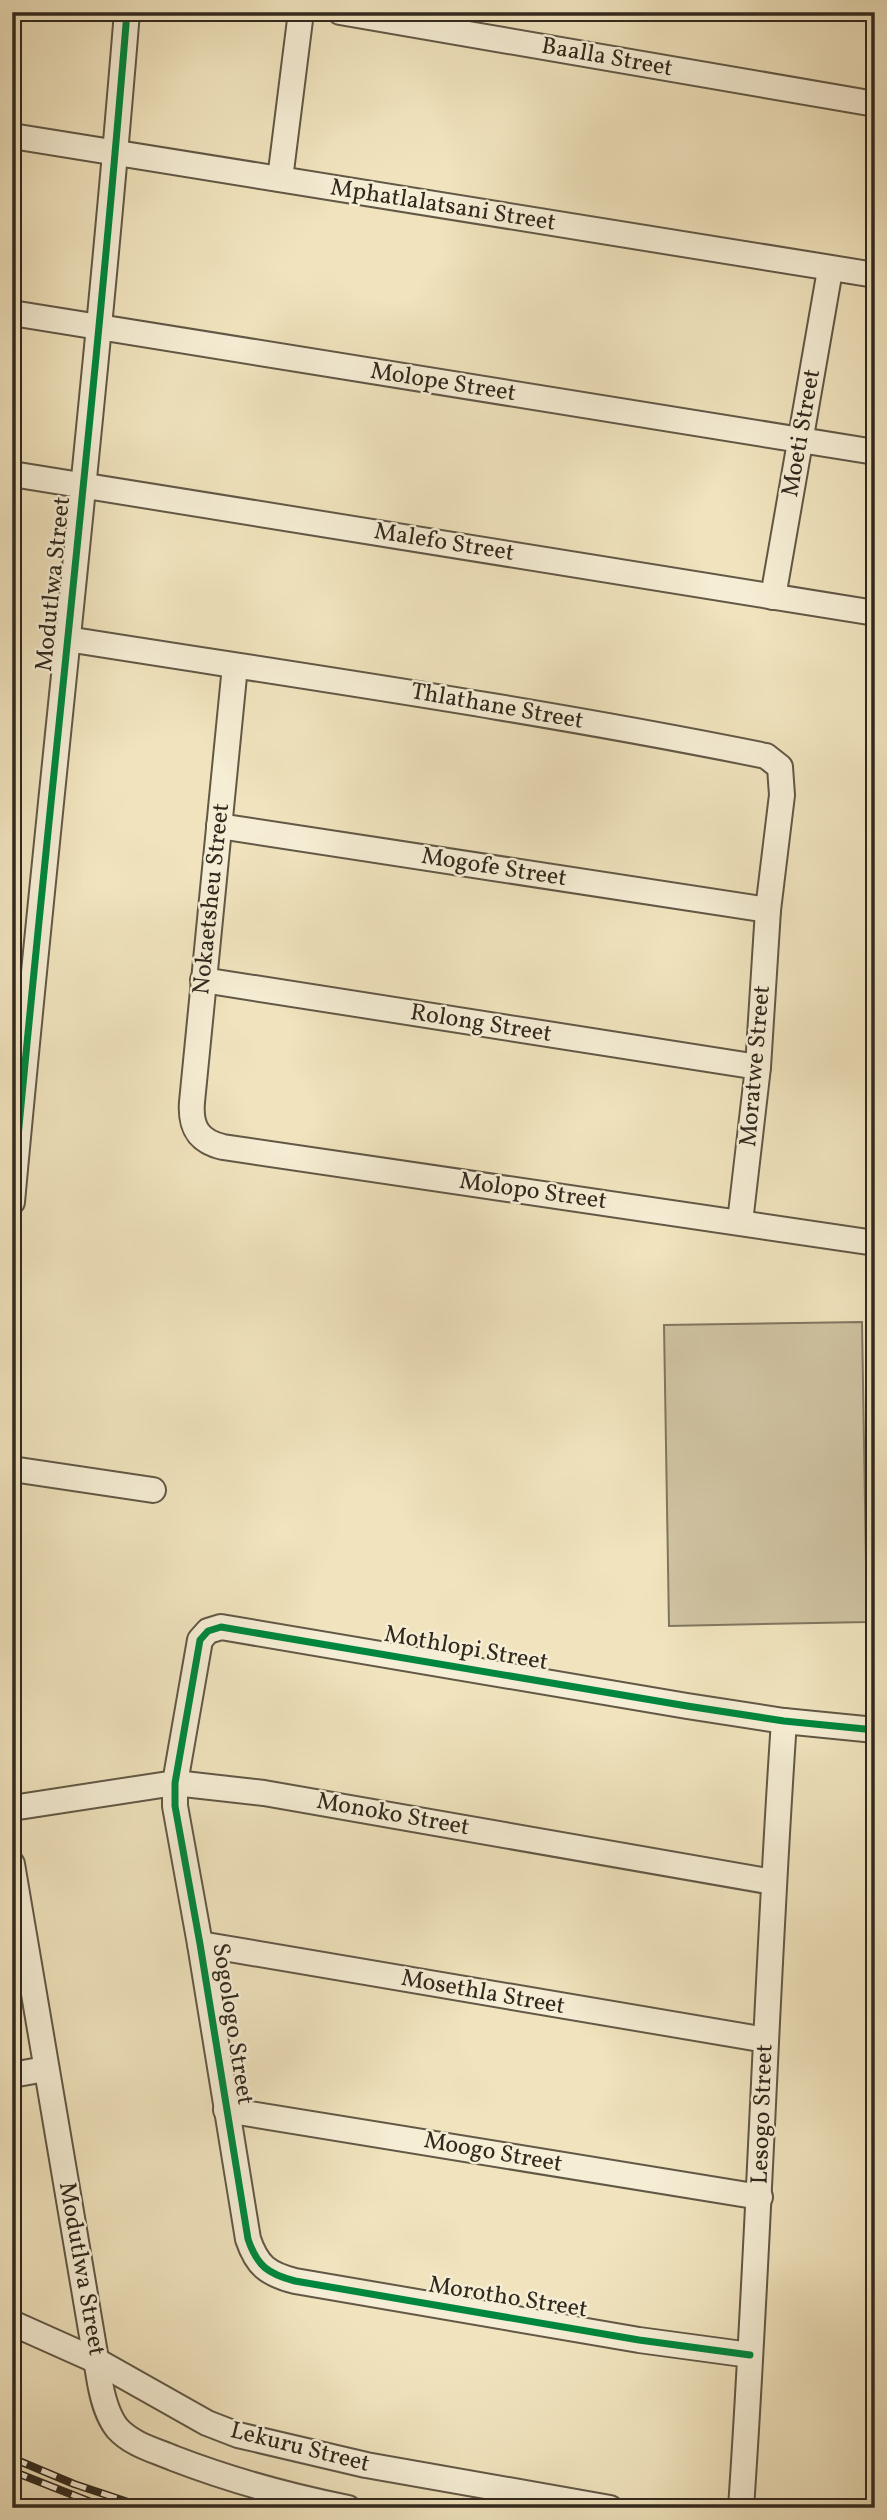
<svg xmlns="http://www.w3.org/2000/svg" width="887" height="2520" font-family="Vollkorn,serif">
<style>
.green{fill:#d0c3a2;stroke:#807660;stroke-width:2}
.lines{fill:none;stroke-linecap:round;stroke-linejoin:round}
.minor-casing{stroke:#615846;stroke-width:28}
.minor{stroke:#f5edd4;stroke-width:24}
.rail-casing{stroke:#31291e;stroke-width:8}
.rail{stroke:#f5edd4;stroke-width:5;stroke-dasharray:16;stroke-linecap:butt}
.cycleway-casing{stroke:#f5edd4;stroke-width:11}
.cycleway{stroke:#00873e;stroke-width:7}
.labels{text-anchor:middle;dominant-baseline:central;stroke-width:5;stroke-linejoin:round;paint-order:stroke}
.street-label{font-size:24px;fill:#31291e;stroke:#f5edd4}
</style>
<rect width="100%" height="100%" fill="#f0e3bd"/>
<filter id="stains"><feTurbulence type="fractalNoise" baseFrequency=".00286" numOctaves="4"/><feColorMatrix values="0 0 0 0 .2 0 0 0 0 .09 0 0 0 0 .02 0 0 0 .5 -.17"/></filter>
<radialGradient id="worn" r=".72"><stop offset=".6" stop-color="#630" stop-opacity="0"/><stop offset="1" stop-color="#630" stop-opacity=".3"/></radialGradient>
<path class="green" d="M 862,1322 L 867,1622 L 669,1626 L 664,1325 Z"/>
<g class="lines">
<defs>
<g id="minor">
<path d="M 340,12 L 875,104"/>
<path d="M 12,136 L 875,275"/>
<path d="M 280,179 L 301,12"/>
<path d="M 12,313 L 875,452"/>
<path d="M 12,474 L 875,613"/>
<path d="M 773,597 L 830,270"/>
<path d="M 67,639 C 300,676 534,709 766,756 L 780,767 L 782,795 L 768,910 L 758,1067 L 740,1222"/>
<path d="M 235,666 L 192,1102 C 190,1127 198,1141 223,1147 L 875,1243"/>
<path d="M 219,826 L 768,910"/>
<path d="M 203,980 L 758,1067"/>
<path d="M 12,1202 C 48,805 95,409 127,12"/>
<path d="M 12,1469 L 153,1490"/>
<path d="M 12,1808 L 175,1783 L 264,1793 L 773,1882"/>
<path d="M 12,1864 L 100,2383 C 103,2399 107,2415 117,2428 C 131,2444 154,2450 173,2458 C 230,2480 288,2496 348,2508"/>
<path d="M 200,1944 L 766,2040"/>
<path d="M 12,2075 L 45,2069"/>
<path d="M 226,2110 L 760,2197"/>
<path d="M 12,2323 L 97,2361 L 207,2423 L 238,2435 L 366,2465 L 610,2508"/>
<path d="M 750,2355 L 639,2340 L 295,2281 C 268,2274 257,2266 248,2239 L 200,1944 L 175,1806 L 175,1783 L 200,1640 L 208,1631 L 221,1627 L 687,1706 L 784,1721 L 875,1730"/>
<path d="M 741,2508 C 759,2246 766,1983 784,1721"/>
</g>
</defs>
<use href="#minor" class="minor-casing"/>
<use href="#minor" class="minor"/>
<defs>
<g id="rail">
<path d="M 12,2458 L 74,2484 L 146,2508"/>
<path d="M 12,2471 L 106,2508"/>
</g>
</defs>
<use href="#rail" class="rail-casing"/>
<use href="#rail" class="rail"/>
<defs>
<g id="cycleway">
<path d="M 12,1202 C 48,805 95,409 127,12"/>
<path d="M 750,2355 L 639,2340 L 295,2281 C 268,2274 257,2266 248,2239 L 200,1944 L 175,1806 L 175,1783 L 200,1640 L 208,1631 L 221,1627 L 687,1706 L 784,1721 L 875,1730"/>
</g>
</defs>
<use href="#cycleway" class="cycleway-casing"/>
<use href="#cycleway" class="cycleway"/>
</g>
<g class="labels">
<g class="street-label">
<text transform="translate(607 58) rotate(10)">Baalla Street</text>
<text transform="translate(443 206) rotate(9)">Mphatlalatsani Street</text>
<text transform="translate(443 383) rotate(9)">Molope Street</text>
<text transform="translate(802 433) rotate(-80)">Moeti Street</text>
<text transform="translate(444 543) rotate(9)">Malefo Street</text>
<text transform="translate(54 584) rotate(-84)">Modutlwa Street</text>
<text transform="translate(497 707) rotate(10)">Thlathane Street</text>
<text transform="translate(494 868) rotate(9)">Mogofe Street</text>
<text transform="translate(212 899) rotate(-84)">Nokaetsheu Street</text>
<text transform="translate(481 1024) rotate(9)">Rolong Street</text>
<text transform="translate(756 1066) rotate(-85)">Moratwe Street</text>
<text transform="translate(533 1192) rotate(8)">Molopo Street</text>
<text transform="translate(466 1649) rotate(10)">Mothlopi Street</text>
<text transform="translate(393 1815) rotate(10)">Monoko Street</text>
<text transform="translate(483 1993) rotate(10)">Mosethla Street</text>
<text transform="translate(232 2024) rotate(81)">Sogologo Street</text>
<text transform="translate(763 2114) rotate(-88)">Lesogo Street</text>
<text transform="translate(493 2153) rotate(10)">Moogo Street</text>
<text transform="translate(81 2269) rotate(80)">Modutlwa Street</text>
<text transform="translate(508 2298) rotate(9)">Morotho Street</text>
<text transform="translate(300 2448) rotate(14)">Lekuru Street</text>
</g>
</g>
<rect width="887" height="2520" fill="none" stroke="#f0e3bd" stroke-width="42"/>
<rect x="14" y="14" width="859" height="2492" fill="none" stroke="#31291e" stroke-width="3.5"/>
<rect x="21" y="21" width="845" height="2478" fill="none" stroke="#31291e" stroke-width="2"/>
<rect width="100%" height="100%" filter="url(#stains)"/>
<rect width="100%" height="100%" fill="url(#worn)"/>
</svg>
